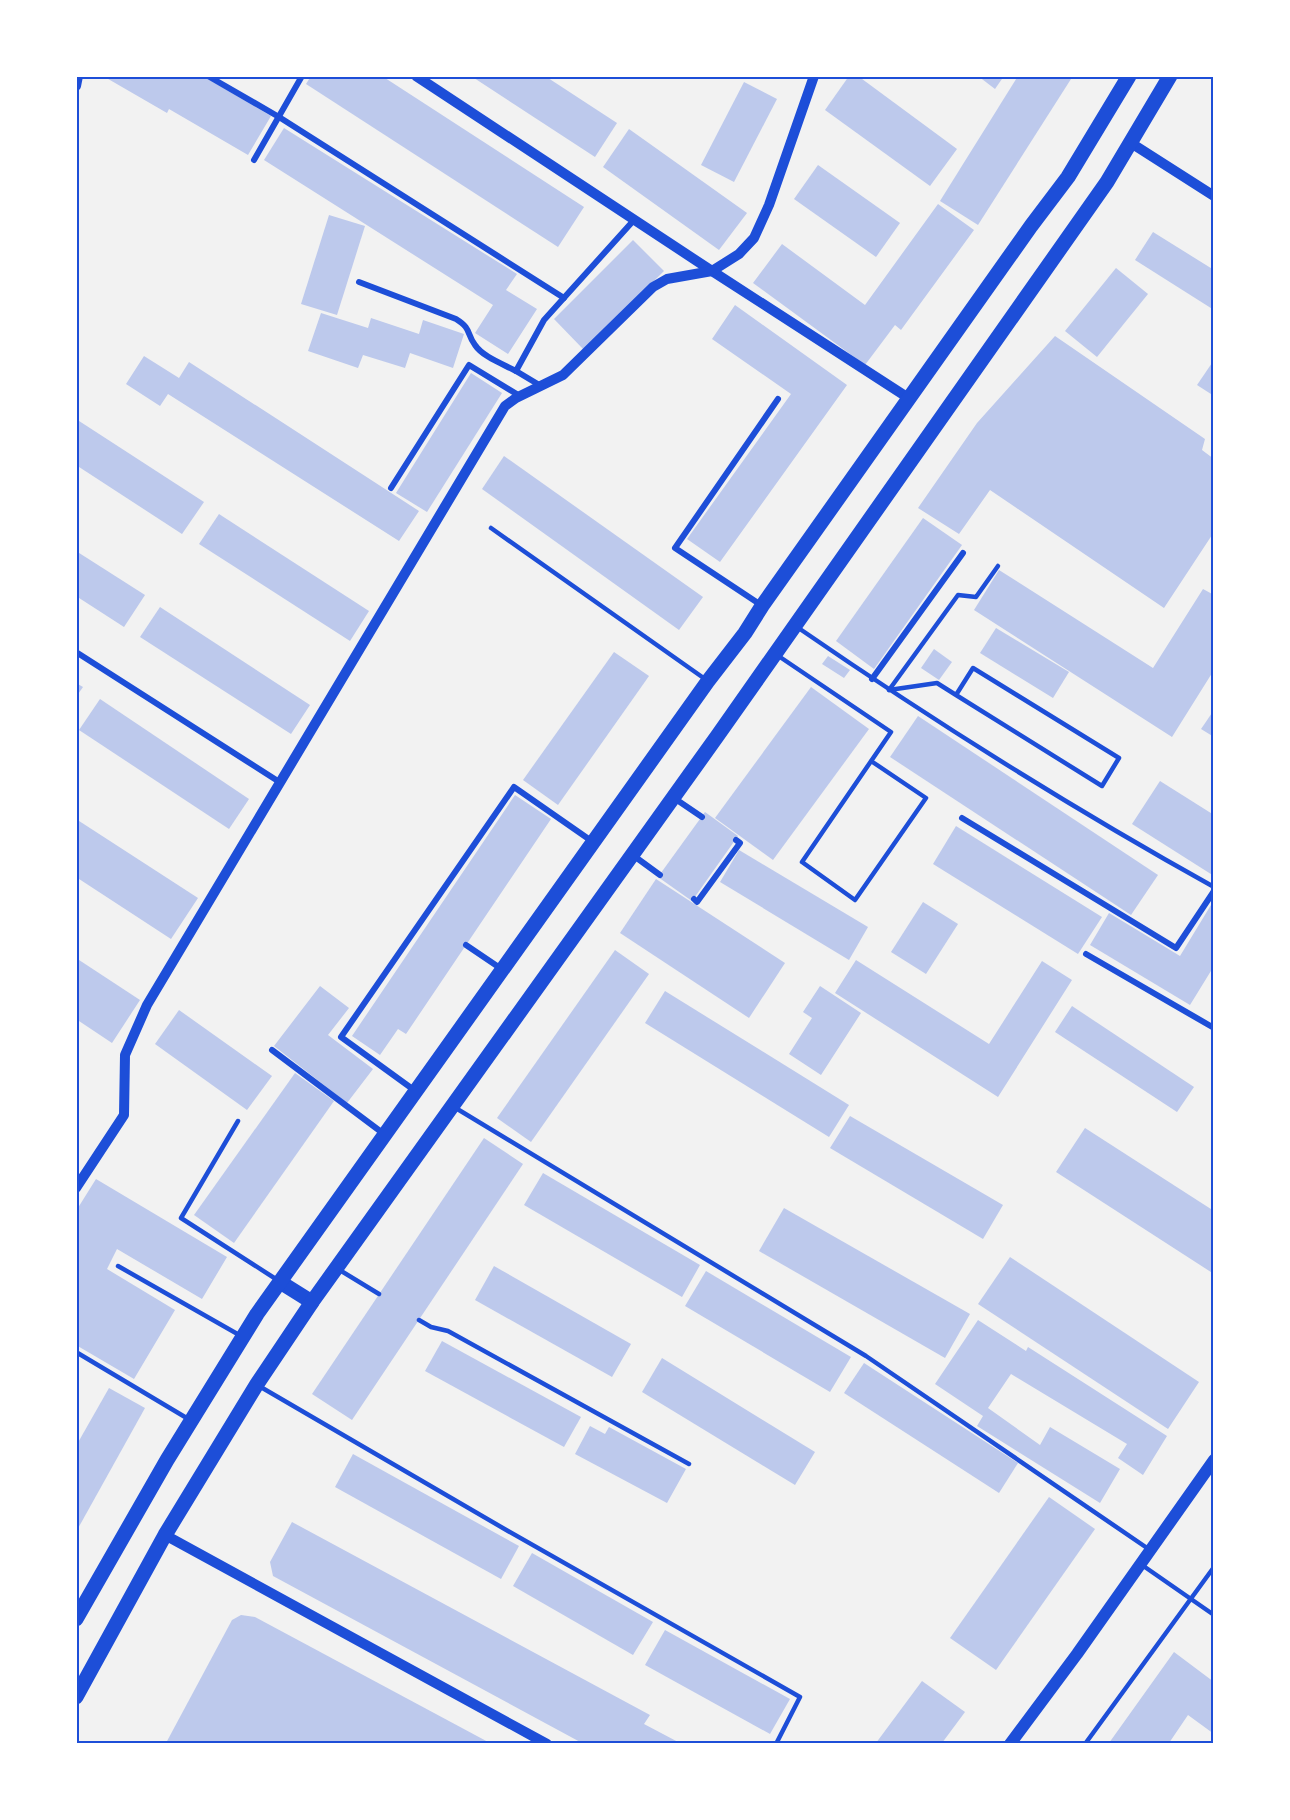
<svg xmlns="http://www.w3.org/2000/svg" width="1290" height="1820" font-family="'Source Sans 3',sans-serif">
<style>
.building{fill:#bdc9ec}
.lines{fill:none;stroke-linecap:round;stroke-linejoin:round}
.service{stroke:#1d4ed8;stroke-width:4.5}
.minor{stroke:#1d4ed8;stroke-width:6}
.tertiary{stroke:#1d4ed8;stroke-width:10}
.secondary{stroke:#1d4ed8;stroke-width:12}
.primary{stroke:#1d4ed8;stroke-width:15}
.neatline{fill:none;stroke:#1d4ed8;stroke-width:2}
</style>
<rect width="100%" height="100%" fill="#f2f2f2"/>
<g class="building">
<path d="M 103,76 L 203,76 L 271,116 L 248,155 L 169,109 L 167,113 Z"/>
<path d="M 311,76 L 382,76 L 584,207 L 558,247 L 306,84 Z"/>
<path d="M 471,76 L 545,76 L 617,123 L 595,157 Z"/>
<path d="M 849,76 L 858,76 L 957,149 L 930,186 L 825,110 Z"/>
<path d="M 978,76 L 1004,76 L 995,89 Z"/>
<path d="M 1018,76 L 1067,76 L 1071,79 L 978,225 L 940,201 Z"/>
<path d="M 744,82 L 777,99 L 734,182 L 701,165 Z"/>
<path d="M 284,128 L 517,274 L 506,290 L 537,309 L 508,354 L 475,333 L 493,305 L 264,160 Z"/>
<path d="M 629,129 L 747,213 L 719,250 L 603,167 Z"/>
<path d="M 818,165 L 900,223 L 876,257 L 794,199 Z"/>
<path d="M 938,204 L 974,230 L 901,330 L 895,325 L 865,365 L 753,283 L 782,244 L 865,305 Z"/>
<path d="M 329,215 L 365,226 L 337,315 L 301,304 Z"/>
<path d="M 1153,232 L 1214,270 L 1214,310 L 1135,260 Z"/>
<path d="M 633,240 L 664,271 L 584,350 L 554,319 Z"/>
<path d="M 1116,268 L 1148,294 L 1097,357 L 1065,331 Z"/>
<path d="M 735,305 L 847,385 L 720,562 L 687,539 L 791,394 L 712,339 Z"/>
<path d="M 321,313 L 368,328 L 371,318 L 419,334 L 423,320 L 464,334 L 453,368 L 410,353 L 405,368 L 363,355 L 358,368 L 308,351 Z"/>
<path d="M 1055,336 L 1205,439 L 1202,450 L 1214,459 L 1214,532 L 1164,608 L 990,490 L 959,534 L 918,508 L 977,423 Z"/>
<path d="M 144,356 L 179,378 L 189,362 L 419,511 L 399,541 L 168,394 L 160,406 L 126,384 Z"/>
<path d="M 1214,360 L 1214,396 L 1197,385 Z"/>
<path d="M 471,373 L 502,393 L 427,512 L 396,493 Z"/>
<path d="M 76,419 L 204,502 L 182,534 L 76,465 Z"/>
<path d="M 504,456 L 703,597 L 679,630 L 482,489 Z"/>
<path d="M 219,514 L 369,611 L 350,641 L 199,544 Z"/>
<path d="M 923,518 L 962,545 L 874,669 L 836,641 Z"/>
<path d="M 76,551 L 145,595 L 124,627 L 76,596 Z"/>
<path d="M 999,570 L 1153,668 L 1203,589 L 1214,595 L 1214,670 L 1172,737 L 974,610 Z"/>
<path d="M 160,607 L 310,705 L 291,734 L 140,637 Z"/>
<path d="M 996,628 L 1069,672 L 1053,698 L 980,653 Z"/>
<path d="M 934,649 L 952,662 L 939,680 L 921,668 Z"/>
<path d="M 614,652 L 649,676 L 558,805 L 523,780 Z"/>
<path d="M 828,656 L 850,670 L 844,678 L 822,664 Z"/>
<path d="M 76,683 L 83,687 L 76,697 Z"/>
<path d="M 811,687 L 869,729 L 773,860 L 715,818 Z"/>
<path d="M 100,699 L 249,799 L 229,829 L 79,730 Z"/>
<path d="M 1214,710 L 1214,737 L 1201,729 Z"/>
<path d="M 918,716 L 1158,875 L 1131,915 L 890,757 Z"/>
<path d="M 1160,781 L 1214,815 L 1214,876 L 1132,824 Z"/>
<path d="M 515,795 L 551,819 L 406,1034 L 398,1029 L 380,1055 L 352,1036 Z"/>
<path d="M 705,812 L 738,836 L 692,901 L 658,877 Z"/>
<path d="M 76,819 L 198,898 L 171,939 L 76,877 Z"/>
<path d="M 956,826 L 1102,917 L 1078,954 L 933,864 Z"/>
<path d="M 739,850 L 868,927 L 849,960 L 720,882 Z"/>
<path d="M 656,879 L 785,963 L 749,1018 L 620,933 Z"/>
<path d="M 1214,900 L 1214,966 L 1190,1005 L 1090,945 L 1109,913 L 1180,956 Z"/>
<path d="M 923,902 L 958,924 L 926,974 L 891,952 Z"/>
<path d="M 615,950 L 649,974 L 531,1142 L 497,1118 Z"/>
<path d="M 76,958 L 140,1000 L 112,1043 L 76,1019 Z"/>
<path d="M 856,960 L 989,1044 L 1042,961 L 1072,980 L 998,1097 L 835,993 Z"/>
<path d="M 320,986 L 349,1008 L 328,1035 L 373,1069 L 347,1103 L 274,1046 Z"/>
<path d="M 820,986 L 861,1013 L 821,1075 L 789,1054 L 812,1018 L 803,1012 Z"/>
<path d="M 665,991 L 849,1105 L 829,1137 L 645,1023 Z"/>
<path d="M 1072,1006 L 1194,1087 L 1177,1112 L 1055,1032 Z"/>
<path d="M 179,1010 L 272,1076 L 247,1110 L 155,1044 Z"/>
<path d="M 295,1073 L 334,1101 L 234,1243 L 194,1215 Z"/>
<path d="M 850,1116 L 1003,1205 L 983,1239 L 830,1148 Z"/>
<path d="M 1085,1128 L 1214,1211 L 1214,1274 L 1056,1172 Z"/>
<path d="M 484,1138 L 523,1164 L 352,1420 L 312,1394 Z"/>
<path d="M 543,1173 L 700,1265 L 682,1297 L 524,1205 Z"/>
<path d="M 96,1179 L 227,1257 L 202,1299 L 117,1249 L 107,1269 L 175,1310 L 134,1379 L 76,1345 L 76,1211 Z"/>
<path d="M 784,1208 L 970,1314 L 945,1358 L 759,1251 Z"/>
<path d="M 1010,1257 L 1199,1382 L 1168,1429 L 978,1304 Z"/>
<path d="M 494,1266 L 631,1344 L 612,1377 L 475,1300 Z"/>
<path d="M 706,1271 L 851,1357 L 830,1392 L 685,1306 Z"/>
<path d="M 978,1320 L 1026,1351 L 1028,1347 L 1167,1436 L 1143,1475 L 1118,1458 L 1127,1444 L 1011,1374 L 988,1408 L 1040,1445 L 1050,1427 L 1120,1469 L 1100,1503 L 977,1426 L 983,1416 L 935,1384 Z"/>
<path d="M 442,1341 L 581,1417 L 564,1447 L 425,1371 Z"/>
<path d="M 662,1358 L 815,1452 L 795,1485 L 642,1392 Z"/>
<path d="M 864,1363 L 1018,1463 L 999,1493 L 844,1393 Z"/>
<path d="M 109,1388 L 145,1408 L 76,1532 L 76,1446 Z"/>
<path d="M 590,1426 L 605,1434 L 609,1427 L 686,1469 L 667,1503 L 575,1454 Z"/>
<path d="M 353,1454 L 519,1546 L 501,1579 L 335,1487 Z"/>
<path d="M 1049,1497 L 1095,1529 L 996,1670 L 950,1638 Z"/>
<path d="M 292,1522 L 650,1715 L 644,1724 L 680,1743 L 582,1743 L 273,1576 L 270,1562 Z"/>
<path d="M 532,1553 L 653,1622 L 633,1655 L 513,1586 Z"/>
<path d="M 241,1615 L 255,1617 L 490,1743 L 166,1743 L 232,1620 Z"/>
<path d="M 665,1630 L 790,1699 L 770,1734 L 645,1665 Z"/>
<path d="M 1174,1652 L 1214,1682 L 1214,1734 L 1188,1715 L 1169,1743 L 1109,1743 Z"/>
<path d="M 922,1681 L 965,1712 L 942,1743 L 876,1743 Z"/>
</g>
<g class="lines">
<g class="service">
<path d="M 491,528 L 705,679"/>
<path d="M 797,627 C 932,720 1070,807 1214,887"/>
<path d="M 777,655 L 891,732 L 802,862 L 855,900 L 926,798 L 871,761"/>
<path d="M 889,690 L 937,683 L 956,695 L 1102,786 L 1119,758 L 973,668 L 956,695"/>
<path d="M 889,690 L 958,595 L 976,597 L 998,566"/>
<path d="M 454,1107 L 866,1356 L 1150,1550"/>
<path d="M 238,1121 L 181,1218 L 279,1281"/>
<path d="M 118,1266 L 241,1336"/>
<path d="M 338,1269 L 379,1294"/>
<path d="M 419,1320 L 431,1327 L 448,1331 L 689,1464"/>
<path d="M 76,1352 L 190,1420"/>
<path d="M 259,1386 L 508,1531 L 800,1697 L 776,1744"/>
<path d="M 1142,1565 L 1214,1615"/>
<path d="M 1085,1744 L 1214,1567"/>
</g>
<g class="minor">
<path d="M 208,76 L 279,117 L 564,298"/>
<path d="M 254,160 L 302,76"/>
<path d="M 359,282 L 456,319 C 472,329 466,333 475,345 C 483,357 503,364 516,371 L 544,320 L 634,220"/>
<path d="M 516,371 L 541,386"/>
<path d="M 391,488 L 469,365 L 520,396"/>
<path d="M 761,605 L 675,548 L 778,399"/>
<path d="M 76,652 L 281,783"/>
<path d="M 872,679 L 963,553"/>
<path d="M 674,798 L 702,817"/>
<path d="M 962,818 L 1176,948 L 1214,891"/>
<path d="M 634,856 L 660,875"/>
<path d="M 694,899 L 697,902 L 740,843 L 736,840"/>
<path d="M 466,945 L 503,970"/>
<path d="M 1086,954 L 1214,1028"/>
<path d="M 272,1050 L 384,1134"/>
<path d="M 414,1090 L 341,1037 L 514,787 L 593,842"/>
</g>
<g class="tertiary">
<path d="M 416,76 L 712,271 L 910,399"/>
<path d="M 76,86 L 78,76"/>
<path d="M 1131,143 L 1214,196"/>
<path d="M 76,1188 L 124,1115 L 125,1055 L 147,1005 L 505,406 L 516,398 L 563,375 L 653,287 L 667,279 L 712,271 L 739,254 L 754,238 L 769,205 L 814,76"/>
<path d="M 165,1535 L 547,1744"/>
</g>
<path class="secondary" d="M 1010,1744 L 1077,1654 L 1214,1460"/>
<g class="primary">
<path d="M 280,1282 L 312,1302"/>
<path d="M 76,1619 L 167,1460 L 257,1314 L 708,681 L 745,633 L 762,606 L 1031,226 L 1068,177 L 1129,76"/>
<path d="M 76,1697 L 165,1535 L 257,1384 L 312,1302 L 718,735 L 1107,182 L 1170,76"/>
</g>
</g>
<rect width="1290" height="1820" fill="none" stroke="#ffffff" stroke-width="156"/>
<rect x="78" y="78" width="1134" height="1664" class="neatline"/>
</svg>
